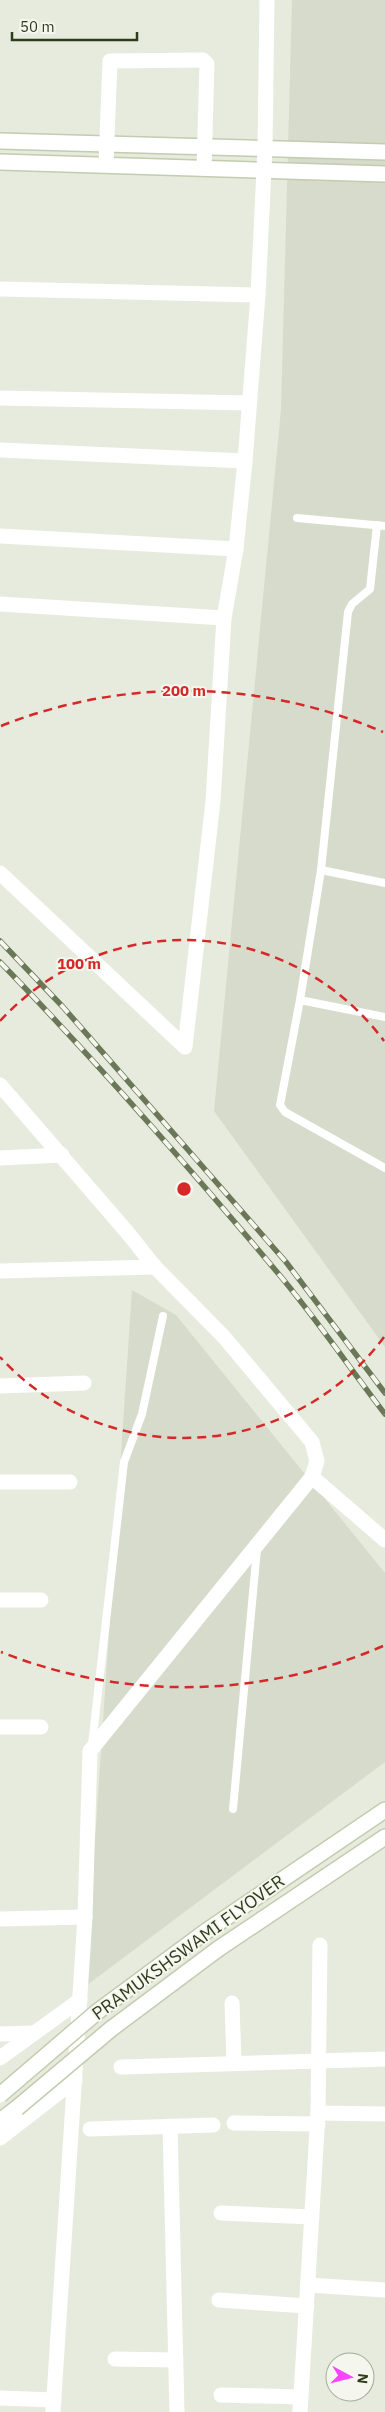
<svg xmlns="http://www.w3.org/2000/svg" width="385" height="2412" font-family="'IBM Plex Sans',sans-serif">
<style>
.built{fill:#d7dbcb}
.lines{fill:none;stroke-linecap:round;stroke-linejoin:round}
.secondary-casing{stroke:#c2ccaf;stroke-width:18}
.lane{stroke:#fff;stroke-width:8}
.street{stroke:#fff;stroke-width:15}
.secondary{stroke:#fff;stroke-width:15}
.rail-casing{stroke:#6a7857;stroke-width:5.5}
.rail{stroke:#f5f7ee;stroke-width:4;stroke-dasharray:11;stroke-linecap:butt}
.secondary-bridge-casing{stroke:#c2ccaf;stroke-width:18;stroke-linecap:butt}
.secondary-bridge{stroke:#fff;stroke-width:15}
.ring{fill:none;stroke:#d62828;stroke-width:2.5;stroke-dasharray:9 6}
.labels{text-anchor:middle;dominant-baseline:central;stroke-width:4;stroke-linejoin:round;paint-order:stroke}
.street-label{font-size:18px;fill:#2e3c1d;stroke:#f5f7ee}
.centre{fill:#d62828;stroke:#f5f7ee;stroke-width:2.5}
.ring-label{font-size:15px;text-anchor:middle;font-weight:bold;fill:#d62828;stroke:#f5f7ee;stroke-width:4;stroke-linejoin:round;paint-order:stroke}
</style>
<rect width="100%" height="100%" fill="#e7ebdd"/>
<g class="built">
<path d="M 292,0 L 385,0 L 385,1347 L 214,1111 L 281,409 Z"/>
<path d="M 132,1290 L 176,1315 L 385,1573 L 385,1762 L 79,1991 L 90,1914 Z"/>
</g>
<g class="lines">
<defs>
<g id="secondary">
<path d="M 0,141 L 385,152"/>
<path d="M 0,162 L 385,174"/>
<path d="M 205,1932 L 385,1810"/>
<path d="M 218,1949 L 385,1837"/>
<path d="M 0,2121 L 17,2108"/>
</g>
</defs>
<use href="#secondary" class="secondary-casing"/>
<g class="lane">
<path d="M 297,518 L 385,526"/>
<path d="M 377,525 L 370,589 L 352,604 L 348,612 L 321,870 L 300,1000 L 280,1105 L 285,1112 L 385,1168"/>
<path d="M 321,870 L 385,883"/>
<path d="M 300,1000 L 385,1017"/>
<path d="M 92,1745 L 124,1462 L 142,1414 L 163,1316"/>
<path d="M 233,1809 L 257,1549"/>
</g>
<g class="street">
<path d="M 106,164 L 110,61 L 203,60 L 207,64 L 204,168"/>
<path d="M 0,289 L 258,295"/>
<path d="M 0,398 L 249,403"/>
<path d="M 0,450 L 245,461"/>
<path d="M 0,536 L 236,549"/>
<path d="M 0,604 L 224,618"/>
<path d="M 0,873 L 185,1047 L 213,801 L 224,618 L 236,549 L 245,461 L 258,295 L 265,148 L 267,0"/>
<path d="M 0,1085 L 127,1232 L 155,1267 L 224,1337 L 312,1442 L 317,1461 L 312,1477 L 90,1751 L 85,1917 L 53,2412"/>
<path d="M 0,1158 L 62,1155"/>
<path d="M 0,1271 L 155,1267"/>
<path d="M 0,1386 L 84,1383"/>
<path d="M 312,1477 L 385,1540"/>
<path d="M 0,1482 L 70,1482"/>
<path d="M 0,1600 L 41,1600"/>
<path d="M 0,1727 L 41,1727"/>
<path d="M 0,1919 L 85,1917"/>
<path d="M 232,2003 L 234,2063"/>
<path d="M 0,2034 L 33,2033"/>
<path d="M 0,2058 L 80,2000"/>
<path d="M 121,2067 L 385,2059"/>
<path d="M 318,2113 L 385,2114"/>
<path d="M 234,2123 L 318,2124"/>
<path d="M 170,2126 L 177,2412"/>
<path d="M 90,2129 L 213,2125"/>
<path d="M 0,2138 L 75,2080"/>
<path d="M 221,2213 L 312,2217"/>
<path d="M 308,2285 L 385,2290"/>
<path d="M 219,2300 L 307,2306"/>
<path d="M 115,2359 L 176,2360"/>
<path d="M 221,2395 L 301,2397"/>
<path d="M 0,2398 L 54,2400"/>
<path d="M 300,2412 L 318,2113 L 320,1945"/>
</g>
<use href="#secondary" class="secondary"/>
<defs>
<g id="rail">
<path d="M 0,941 L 63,1007 L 286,1262 L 385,1393"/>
<path d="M 0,962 C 96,1061 188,1166 277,1272 C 315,1317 349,1367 385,1414"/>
</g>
</defs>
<use href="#rail" class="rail-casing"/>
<use href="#rail" class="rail"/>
<defs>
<g id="secondary-bridge">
<path d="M 0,2095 L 97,2012 L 205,1932"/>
<path d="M 17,2108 L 111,2029 L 218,1949"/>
</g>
</defs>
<use href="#secondary-bridge" class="secondary-bridge-casing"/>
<use href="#secondary-bridge" class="secondary-bridge"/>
</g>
<g class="ring">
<path d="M384 1337A249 249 0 0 1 0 1357M0 1021A249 249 0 0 1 384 1041"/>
<path d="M383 1646A498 498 0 0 1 1 1652M1 726A498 498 0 0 1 383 732"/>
</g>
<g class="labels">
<g class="street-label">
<text transform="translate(188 1947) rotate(-36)">PRAMUKSHSWAMI FLYOVER</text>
</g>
</g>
<circle cx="184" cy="1189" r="8" class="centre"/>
<g class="ring-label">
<text x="184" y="696">200 m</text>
<text x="79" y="969">100 m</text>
</g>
<g transform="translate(350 2377) rotate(97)"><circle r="24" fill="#f5f7ee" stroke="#a5ac9a"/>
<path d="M0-4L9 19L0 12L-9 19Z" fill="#f647ff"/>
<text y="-8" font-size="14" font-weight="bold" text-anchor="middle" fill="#2e3c1d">N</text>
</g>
<path d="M12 32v8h125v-8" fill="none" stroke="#2e3c1d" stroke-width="2.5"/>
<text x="20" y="32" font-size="15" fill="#2e3c1d" stroke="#f5f7ee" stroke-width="4" paint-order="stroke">50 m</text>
</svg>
